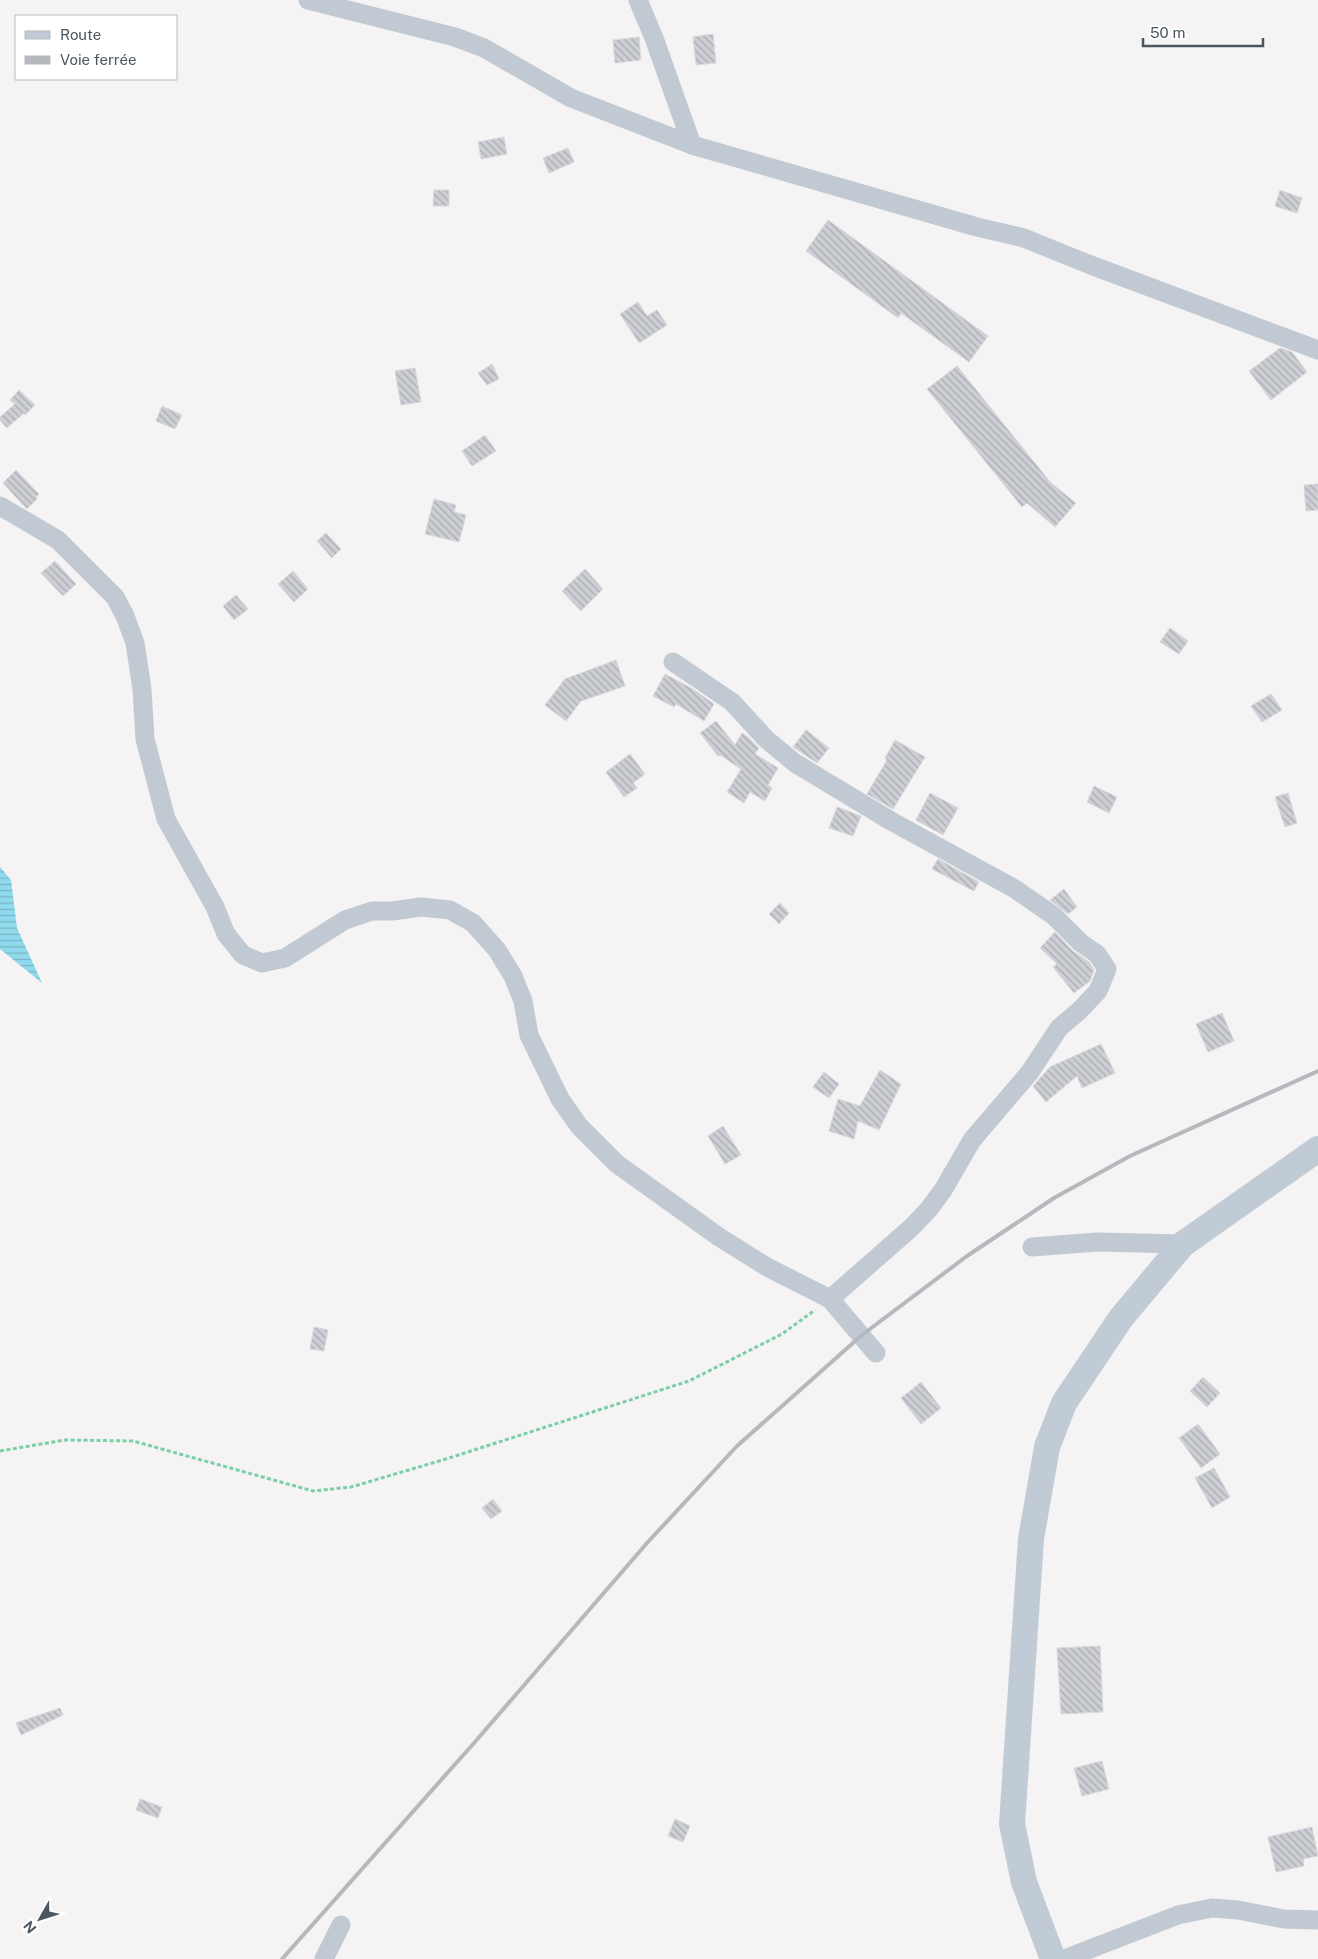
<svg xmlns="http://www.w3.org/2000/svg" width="1318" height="1959" font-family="'Public Sans',sans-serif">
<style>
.water{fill:url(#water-rules)}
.building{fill:url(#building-back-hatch);stroke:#d7d9de}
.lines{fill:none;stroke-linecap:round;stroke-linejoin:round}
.path{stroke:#7ad0a6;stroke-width:3;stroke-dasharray:4 2.5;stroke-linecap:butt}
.street{stroke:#c1cad2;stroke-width:19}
.secondary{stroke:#c1cbd6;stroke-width:26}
.rail{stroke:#b5b8bd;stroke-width:4}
</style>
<defs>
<pattern id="water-rules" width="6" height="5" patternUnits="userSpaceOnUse" patternTransform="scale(1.25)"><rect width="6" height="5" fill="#90daee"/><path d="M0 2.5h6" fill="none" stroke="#78b4c4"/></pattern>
<pattern id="building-back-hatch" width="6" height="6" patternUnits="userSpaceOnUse" patternTransform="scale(1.25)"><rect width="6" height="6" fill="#cdcfd5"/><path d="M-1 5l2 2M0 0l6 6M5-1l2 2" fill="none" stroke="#a8abb0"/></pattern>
</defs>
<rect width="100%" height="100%" fill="#f5f3f3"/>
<path class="water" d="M 0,867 L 11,880 L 17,928 L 42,983 L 0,949 Z"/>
<g class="building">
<path d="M 713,34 L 716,63 L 696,65 L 693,37 Z"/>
<path d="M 639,37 L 641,60 L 615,63 L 613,40 Z"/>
<path d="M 504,137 L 507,154 L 481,159 L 478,142 Z"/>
<path d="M 568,148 L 574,162 L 549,173 L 543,158 Z"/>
<path d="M 434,190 L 449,190 L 449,206 L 433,206 Z"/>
<path d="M 1280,190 L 1302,198 L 1297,213 L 1275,206 Z"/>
<path d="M 828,220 L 988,336 L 969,362 L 901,313 L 898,318 L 806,251 Z"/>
<path d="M 638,302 L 647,316 L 657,310 L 667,325 L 639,343 L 620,314 Z"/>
<path d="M 1280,348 L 1292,352 L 1307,372 L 1271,400 L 1249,371 Z"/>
<path d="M 492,364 L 499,379 L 487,385 L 478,373 Z"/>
<path d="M 957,366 L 1051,483 L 1076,503 L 1055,527 L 1027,503 L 1022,507 L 927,389 Z"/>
<path d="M 415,368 L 421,402 L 401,405 L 395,371 Z"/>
<path d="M 19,390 L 35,405 L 25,415 L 24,413 L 7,428 L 0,420 L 0,417 L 15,404 L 10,400 Z"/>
<path d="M 162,406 L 182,415 L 175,429 L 156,421 Z"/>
<path d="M 485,435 L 496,451 L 472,466 L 462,451 Z"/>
<path d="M 16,470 L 39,494 L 36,497 L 37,499 L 27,509 L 3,483 Z"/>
<path d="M 1318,484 L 1318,510 L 1306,511 L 1304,485 Z"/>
<path d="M 434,499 L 456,505 L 454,512 L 466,515 L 459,542 L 425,534 Z"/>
<path d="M 326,533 L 341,549 L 332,558 L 317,541 Z"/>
<path d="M 55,561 L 76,584 L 63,596 L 41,573 Z"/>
<path d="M 585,569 L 603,589 L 581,611 L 562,591 Z"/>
<path d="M 293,571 L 308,589 L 294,602 L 278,584 Z"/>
<path d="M 236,595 L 248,609 L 234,620 L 223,606 Z"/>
<path d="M 1170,628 L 1188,641 L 1179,654 L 1160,642 Z"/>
<path d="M 616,660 L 625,686 L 581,701 L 566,721 L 545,705 L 565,679 Z"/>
<path d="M 665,674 L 693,689 L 714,704 L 704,721 L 676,704 L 674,707 L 653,696 Z"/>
<path d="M 1271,694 L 1282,710 L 1262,722 L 1251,706 Z"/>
<path d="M 716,721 L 735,745 L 742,733 L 748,737 L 759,748 L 755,754 L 778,768 L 768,785 L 772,788 L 765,801 L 750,792 L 744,803 L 727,792 L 741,769 L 720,755 L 718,756 L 700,733 Z"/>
<path d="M 806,730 L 829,748 L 817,763 L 793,747 Z"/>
<path d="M 895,740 L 925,757 L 893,809 L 867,794 L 887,760 L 885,758 Z"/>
<path d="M 630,754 L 645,774 L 633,783 L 637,788 L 624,797 L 606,772 Z"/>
<path d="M 1094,786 L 1117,797 L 1109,813 L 1087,802 Z"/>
<path d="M 930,793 L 958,808 L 943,835 L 916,820 Z"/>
<path d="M 1288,793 L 1297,823 L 1285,827 L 1275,797 Z"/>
<path d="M 837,807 L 861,816 L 853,836 L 829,828 Z"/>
<path d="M 938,859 L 979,882 L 974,891 L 932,869 Z"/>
<path d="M 1064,889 L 1077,907 L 1068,914 L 1050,900 Z"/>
<path d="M 780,903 L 789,913 L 779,924 L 769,914 Z"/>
<path d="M 1055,932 L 1073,951 L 1089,962 L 1094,970 L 1090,981 L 1074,993 L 1053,967 L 1057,964 L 1040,948 Z"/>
<path d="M 1222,1013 L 1234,1041 L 1208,1052 L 1196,1024 Z"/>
<path d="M 1101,1044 L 1115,1073 L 1082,1088 L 1077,1076 L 1046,1102 L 1033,1086 L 1050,1067 Z"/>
<path d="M 880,1070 L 901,1084 L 879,1130 L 858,1121 L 854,1139 L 829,1131 L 838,1099 L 860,1106 Z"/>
<path d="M 824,1072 L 839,1084 L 829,1098 L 813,1087 Z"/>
<path d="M 723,1126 L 741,1155 L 725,1164 L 708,1136 Z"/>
<path d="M 314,1327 L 328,1330 L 324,1351 L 310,1349 Z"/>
<path d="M 1203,1377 L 1220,1393 L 1207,1407 L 1190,1391 Z"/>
<path d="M 921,1382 L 941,1408 L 921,1424 L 901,1398 Z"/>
<path d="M 1198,1424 L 1220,1454 L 1201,1468 L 1179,1438 Z"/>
<path d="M 1214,1468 L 1230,1497 L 1212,1508 L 1195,1478 Z"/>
<path d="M 493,1499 L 502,1511 L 491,1519 L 482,1508 Z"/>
<path d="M 1100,1646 L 1103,1712 L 1061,1714 L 1057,1648 Z"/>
<path d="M 60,1708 L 63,1715 L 21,1735 L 16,1723 Z"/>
<path d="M 1102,1761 L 1109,1789 L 1082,1796 L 1074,1768 Z"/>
<path d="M 140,1799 L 162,1807 L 158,1818 L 136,1810 Z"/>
<path d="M 675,1819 L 690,1826 L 683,1842 L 668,1836 Z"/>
<path d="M 1312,1827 L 1318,1856 L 1303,1859 L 1304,1866 L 1276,1872 L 1268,1837 Z"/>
</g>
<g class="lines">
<path class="path" d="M 0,1451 L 65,1440 L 133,1441 L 313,1491 L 351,1487 L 446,1459 L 689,1381 L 782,1334 L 815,1310"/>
<g class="street">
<path d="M 308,0 L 455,37 L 484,48 L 571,98 L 692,145 L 977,227 L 1024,238 L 1088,264 L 1318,350"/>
<path d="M 638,0 L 654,38 L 692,145"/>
<path d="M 0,506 L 58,540 L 115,597 L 125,616 L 135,643 L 142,689 L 145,739 L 166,819 L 215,907 L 226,934 L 243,955 L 262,963 L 285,958 L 345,920 L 372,911 L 392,911 L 421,907 L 450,910 L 473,923 L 497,950 L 513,976 L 523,1001 L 529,1035 L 560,1099 L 579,1126 L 617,1164 L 719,1237 L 767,1267 L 830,1299 L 876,1353"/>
<path d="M 673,662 L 732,702 L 766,739 L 795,763 L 891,821 L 1015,889 L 1054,916 L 1081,943 L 1097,954 L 1107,969 L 1098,991 L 1079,1011 L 1059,1028 L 1030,1072 L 972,1140 L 943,1190 L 929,1209 L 912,1227 L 830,1299"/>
<path d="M 1032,1247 L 1097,1242 L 1183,1244"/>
<path d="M 324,1959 L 341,1925"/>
<path d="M 1064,1959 L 1178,1915 L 1212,1908 L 1238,1910 L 1284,1919 L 1318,1920"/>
</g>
<path class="secondary" d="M 1053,1959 L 1024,1882 L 1012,1824 L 1031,1539 L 1047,1447 L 1064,1403 L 1121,1318 L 1183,1244 L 1318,1149"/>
<path class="rail" d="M 282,1959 L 474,1743 L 647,1543 L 737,1446 L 862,1335 L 967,1256 L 1054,1198 L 1130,1156 L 1318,1071"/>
</g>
<rect x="15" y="15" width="162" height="65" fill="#ffffff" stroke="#b7bbc0"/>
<rect x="25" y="31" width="25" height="8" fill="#c1cbd6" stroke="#b7bbc0"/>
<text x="60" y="40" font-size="15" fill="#4a5661">Route</text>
<rect x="25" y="56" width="25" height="8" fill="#b5b8bd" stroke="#b7bbc0"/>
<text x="60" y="65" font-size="15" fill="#4a5661">Voie ferrée</text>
<g transform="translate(40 1919) rotate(231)" stroke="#ffffff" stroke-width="4" paint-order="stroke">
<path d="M0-4L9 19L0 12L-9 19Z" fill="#4a5661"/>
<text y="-8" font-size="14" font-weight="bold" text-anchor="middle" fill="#4a5661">N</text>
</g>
<path d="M1143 38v8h120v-8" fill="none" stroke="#4a5661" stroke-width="2.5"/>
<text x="1150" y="38" font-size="15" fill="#4a5661" stroke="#ffffff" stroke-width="4" paint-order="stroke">50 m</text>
</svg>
